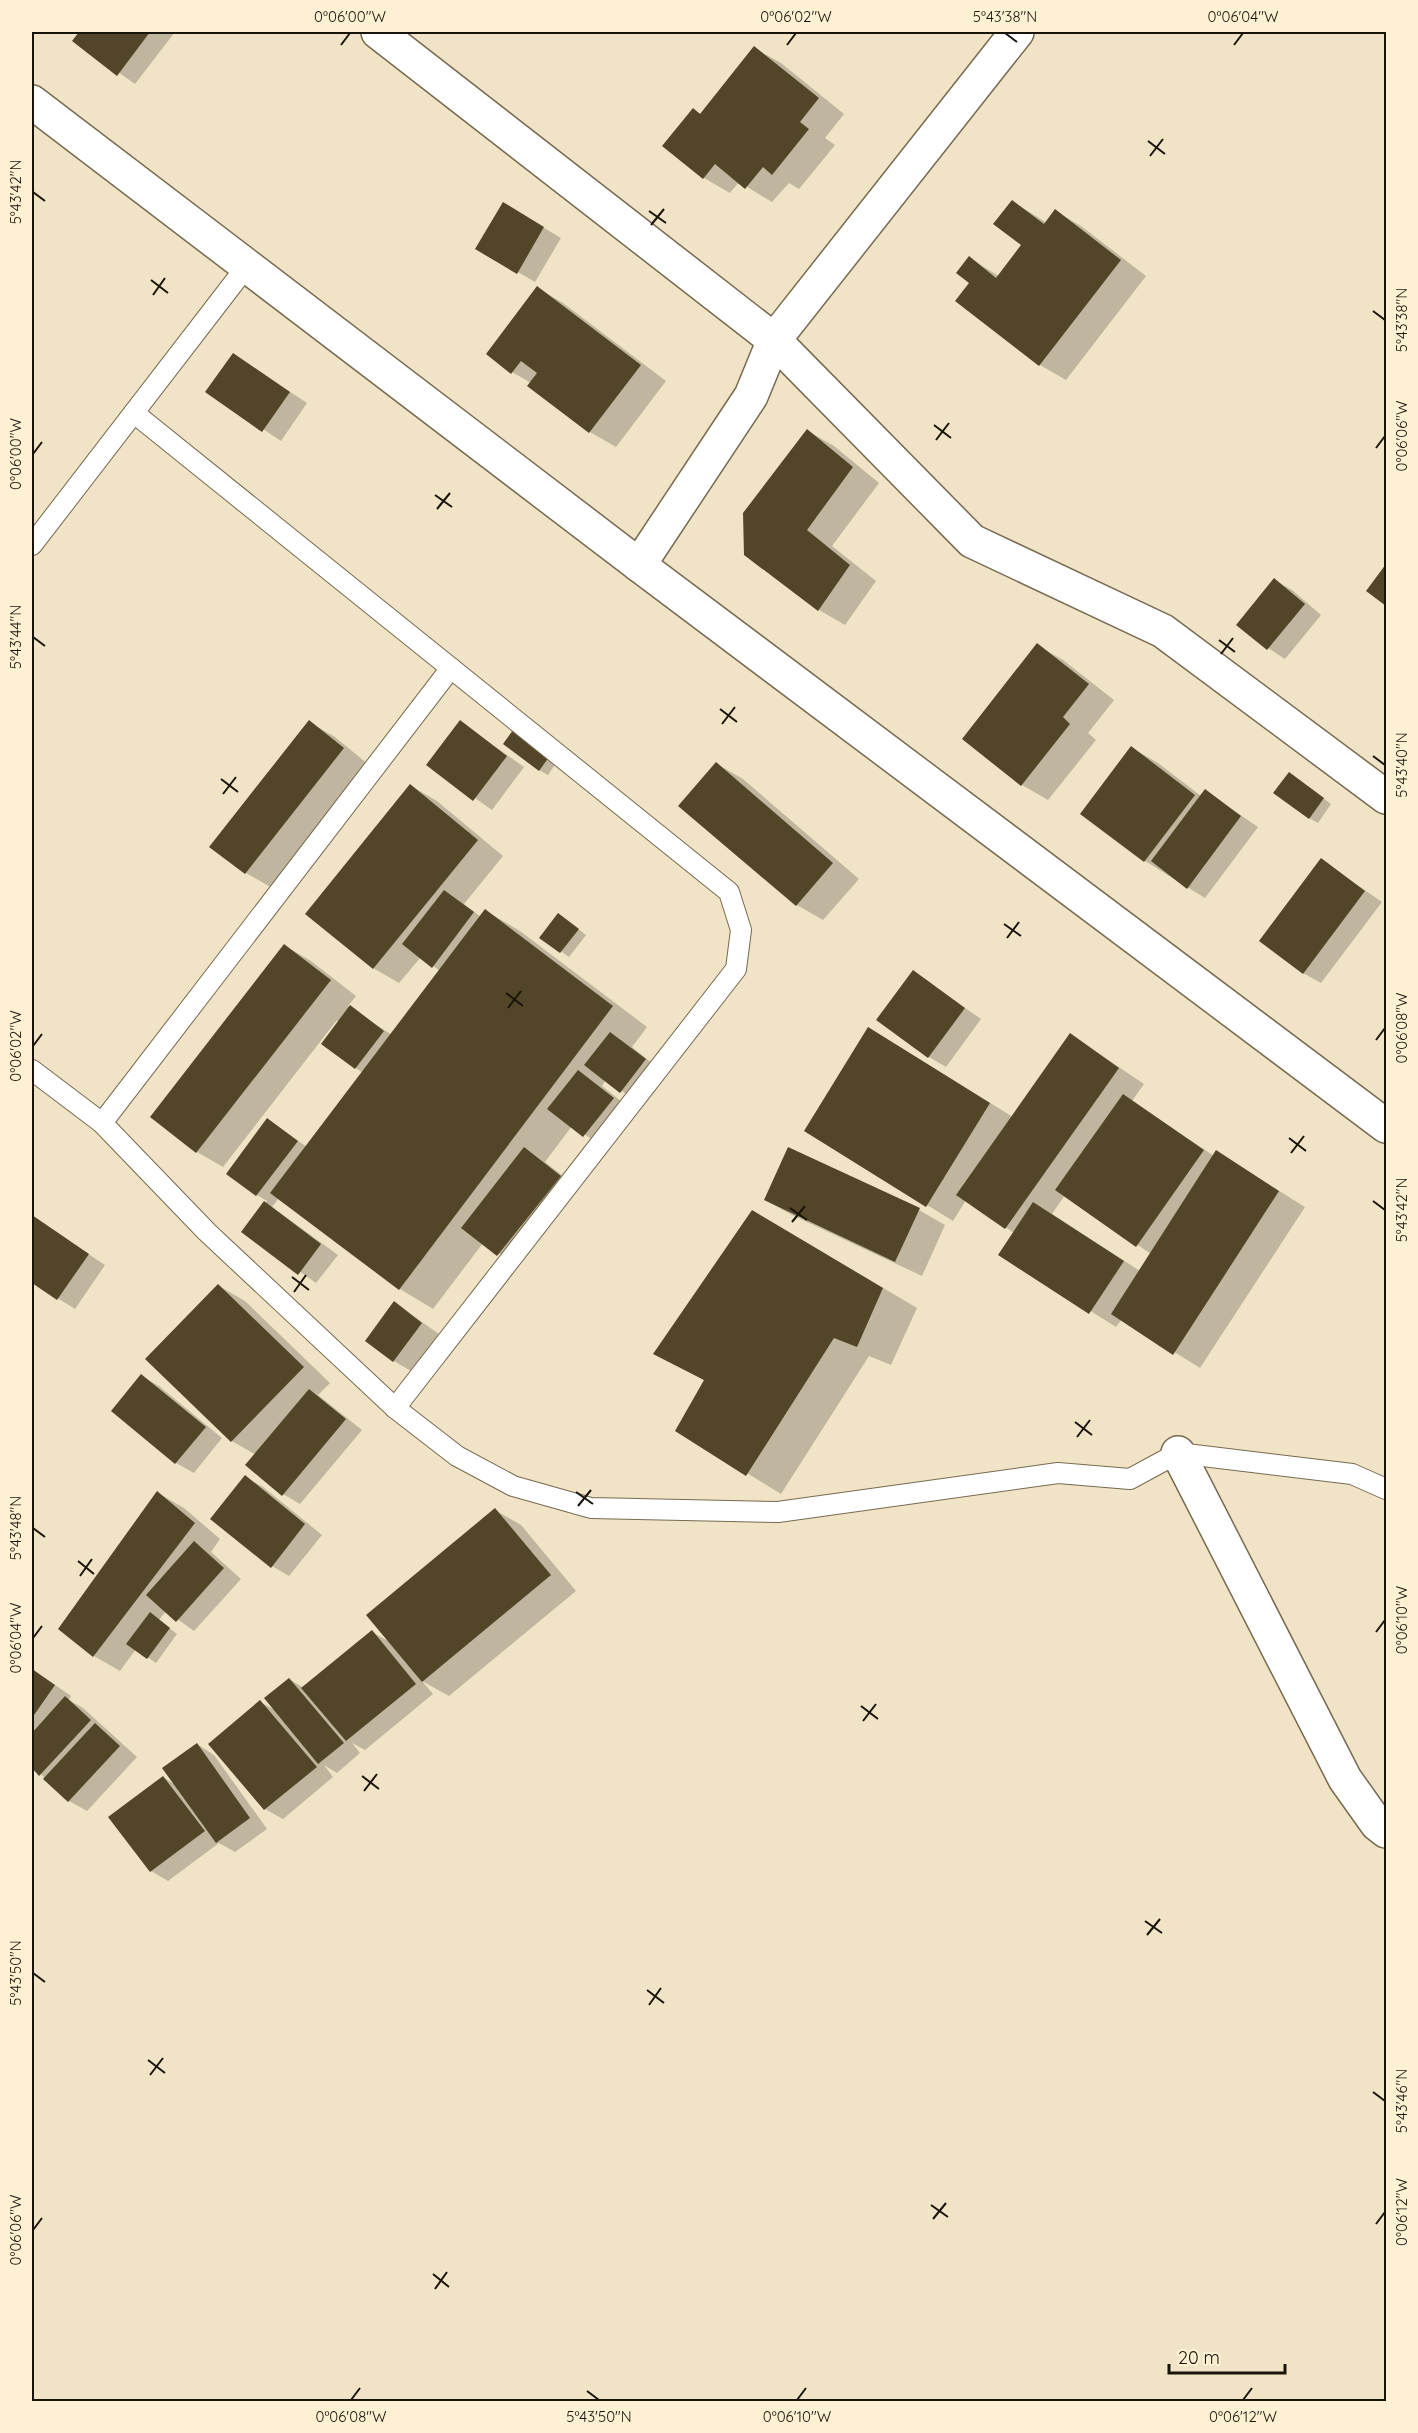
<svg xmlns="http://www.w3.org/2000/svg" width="1418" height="2433" font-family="Quicksand,sans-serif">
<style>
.shadow{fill:#0003;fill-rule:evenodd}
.building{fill:#534628}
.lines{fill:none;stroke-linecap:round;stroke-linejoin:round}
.service-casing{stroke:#766a51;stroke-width:22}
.minor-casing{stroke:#766a51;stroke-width:36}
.service{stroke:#fff;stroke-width:20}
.minor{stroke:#fff;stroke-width:33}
.ticks{fill:none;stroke:#19140a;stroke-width:2}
.neatline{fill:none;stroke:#19140a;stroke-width:2}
.ticks-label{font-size:15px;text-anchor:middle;fill:#19140a}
</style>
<rect width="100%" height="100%" fill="#f0e3c6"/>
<g class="shadow">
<path d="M 81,32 L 175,32 L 135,84 L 74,41 Z"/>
<path d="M 754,48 L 781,63 L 844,114 L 825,138 L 835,145 L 799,189 L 789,183 L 772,202 L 739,182 L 730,193 L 704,178 L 694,110 L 701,114 Z"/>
<path d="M 1013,202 L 1047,223 L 1055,211 L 1081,226 L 1146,276 L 1066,380 L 1040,365 L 971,283 L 969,258 L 999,276 L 1023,245 Z"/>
<path d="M 504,204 L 561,238 L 535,282 L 477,248 Z"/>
<path d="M 537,288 L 563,303 L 666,381 L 616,447 L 590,432 L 529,386 L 531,383 L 512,372 Z"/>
<path d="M 234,355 L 307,403 L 281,441 L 207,392 Z"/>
<path d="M 808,431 L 834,446 L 879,483 L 832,546 L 876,581 L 845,625 L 819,610 L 746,554 Z"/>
<path d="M 1386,567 L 1386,605 L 1368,590 Z"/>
<path d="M 1274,580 L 1292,590 L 1321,615 L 1285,659 L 1268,648 Z"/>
<path d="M 1037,645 L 1063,660 L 1114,700 L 1088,733 L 1096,740 L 1048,800 L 1022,785 L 964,739 Z"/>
<path d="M 309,722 L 335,737 L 369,765 L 272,888 L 246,873 Z"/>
<path d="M 460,722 L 524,767 L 492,810 L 428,765 Z"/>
<path d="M 514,732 L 556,763 L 548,775 L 539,770 Z"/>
<path d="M 1132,748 L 1158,763 L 1201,796 L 1205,791 L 1258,827 L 1205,898 L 1145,861 L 1083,814 Z"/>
<path d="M 717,764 L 743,779 L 859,879 L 823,920 L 797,905 Z"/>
<path d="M 1297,779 L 1331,804 L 1318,823 L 1309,818 Z"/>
<path d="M 411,786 L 437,801 L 503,856 L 464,904 L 481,917 L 486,911 L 520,931 L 647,1027 L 632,1047 L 662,1071 L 638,1102 L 606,1080 L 602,1086 L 631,1109 L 602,1146 L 572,1126 L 545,1162 L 577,1187 L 516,1265 L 483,1243 L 433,1309 L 400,1289 L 279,1198 L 272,1207 L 338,1255 L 316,1283 L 243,1231 L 267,1201 L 257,1195 L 268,1120 L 307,1147 L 363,1073 L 356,1068 L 337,1020 L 223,1167 L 197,1152 L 152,1117 L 285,946 L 311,961 L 356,996 L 348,1006 L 392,1035 L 440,971 L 421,957 L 399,983 L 373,968 Z"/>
<path d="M 1321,860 L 1382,902 L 1321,983 L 1303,973 Z"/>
<path d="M 566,920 L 586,935 L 569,957 L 541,937 Z"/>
<path d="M 913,972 L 981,1019 L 946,1067 L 929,1057 Z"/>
<path d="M 1071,1035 L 1144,1084 L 1132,1101 L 1214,1156 L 1217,1152 L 1305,1207 L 1200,1368 L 1122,1319 L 1116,1327 L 1000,1254 L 1014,1233 L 966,1200 L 953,1221 L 806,1130 L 895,1044 L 1013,1117 ZM 1065,1195 L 1151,1254 L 1140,1271 L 1052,1214 Z"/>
<path d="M 765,1200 L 919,1210 L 945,1225 L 922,1276 L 792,1215 Z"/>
<path d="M 32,1217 L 105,1265 L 75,1309 L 32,1282 Z"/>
<path d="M 787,1231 L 917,1308 L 891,1365 L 869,1356 L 781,1494 L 677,1430 L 705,1381 L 656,1353 Z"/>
<path d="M 219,1286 L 245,1301 L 330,1383 L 318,1395 L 362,1430 L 300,1504 L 283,1494 L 256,1455 L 232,1441 L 147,1359 Z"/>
<path d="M 395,1303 L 439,1334 L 411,1371 L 394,1361 Z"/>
<path d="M 141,1376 L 159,1386 L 222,1438 L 194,1473 L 176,1463 L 113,1411 Z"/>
<path d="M 245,1477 L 263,1487 L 322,1535 L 289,1576 L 272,1566 Z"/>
<path d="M 158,1493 L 184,1508 L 220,1539 L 211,1552 L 241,1579 L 194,1631 L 166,1611 L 159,1620 L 177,1634 L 156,1663 L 136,1649 L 120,1671 L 94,1656 Z"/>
<path d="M 495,1510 L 521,1525 L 576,1591 L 449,1696 L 422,1681 L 433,1694 L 365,1750 L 352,1743 L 360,1753 L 337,1773 L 324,1765 L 333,1777 L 283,1819 L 265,1809 L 260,1702 L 275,1710 L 289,1679 L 304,1688 L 372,1632 L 390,1642 Z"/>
<path d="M 32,1669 L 71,1696 L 69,1700 L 83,1708 L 137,1757 L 87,1811 L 69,1801 L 32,1766 Z"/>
<path d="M 197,1744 L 214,1755 L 267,1829 L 235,1852 L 219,1843 L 168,1881 L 151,1871 L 163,1777 L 176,1785 Z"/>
</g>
<g class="building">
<path d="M 79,32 L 150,32 L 117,76 L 72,41 Z"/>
<path d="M 754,46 L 819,98 L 800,122 L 809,129 L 772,175 L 763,167 L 745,189 L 715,164 L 703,179 L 662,146 L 693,108 L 700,114 Z"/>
<path d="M 1012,200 L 1044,224 L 1055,209 L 1121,260 L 1039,366 L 955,301 L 969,283 L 956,273 L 969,256 L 996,278 L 1021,245 L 993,224 Z"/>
<path d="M 503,202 L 544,227 L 517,274 L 475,249 Z"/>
<path d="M 537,286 L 641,365 L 589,433 L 527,386 L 537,373 L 521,361 L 511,374 L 486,354 Z"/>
<path d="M 233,353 L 290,392 L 262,432 L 205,392 Z"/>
<path d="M 807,429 L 853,467 L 807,530 L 850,565 L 818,611 L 744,555 L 743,513 Z"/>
<path d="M 1386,564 L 1386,606 L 1366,591 Z"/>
<path d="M 1274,578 L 1305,604 L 1267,650 L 1236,625 Z"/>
<path d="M 1037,643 L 1089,684 L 1063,717 L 1070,724 L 1021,786 L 962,739 Z"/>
<path d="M 309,720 L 344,748 L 245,874 L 209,847 Z"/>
<path d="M 460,720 L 507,756 L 473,801 L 426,765 Z"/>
<path d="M 513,730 L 549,757 L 539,771 L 503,744 Z"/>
<path d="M 1131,746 L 1195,795 L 1144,862 L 1080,814 Z"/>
<path d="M 716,762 L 833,863 L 796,906 L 678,806 Z"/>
<path d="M 1289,772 L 1324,798 L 1309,819 L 1273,793 Z"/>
<path d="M 410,784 L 478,840 L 373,969 L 305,914 Z"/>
<path d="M 1205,789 L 1241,816 L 1187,889 L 1151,861 Z"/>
<path d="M 1321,858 L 1365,891 L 1303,974 L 1259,941 Z"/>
<path d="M 444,890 L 474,912 L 432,968 L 402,944 Z"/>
<path d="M 485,909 L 613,1006 L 399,1290 L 270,1193 Z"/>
<path d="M 558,913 L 579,929 L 560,953 L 539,938 Z"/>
<path d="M 284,944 L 331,980 L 196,1153 L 150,1117 Z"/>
<path d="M 913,970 L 965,1008 L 928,1058 L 876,1020 Z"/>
<path d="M 350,1005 L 384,1031 L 355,1069 L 321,1044 Z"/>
<path d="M 868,1027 L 990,1103 L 926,1207 L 804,1131 Z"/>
<path d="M 610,1032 L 646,1059 L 620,1093 L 584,1065 Z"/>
<path d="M 1070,1033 L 1119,1068 L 1005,1229 L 956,1195 Z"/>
<path d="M 578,1070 L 614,1098 L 583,1137 L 547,1109 Z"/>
<path d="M 1123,1094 L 1204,1150 L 1136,1247 L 1055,1190 Z"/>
<path d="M 267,1118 L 298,1141 L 256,1196 L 226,1174 Z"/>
<path d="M 524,1147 L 561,1176 L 497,1256 L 461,1228 Z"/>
<path d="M 788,1147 L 920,1208 L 895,1262 L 764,1200 Z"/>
<path d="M 1216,1150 L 1279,1191 L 1173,1355 L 1111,1314 Z"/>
<path d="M 264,1201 L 321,1244 L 298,1275 L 241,1232 Z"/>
<path d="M 1033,1202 L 1124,1261 L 1089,1314 L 998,1255 Z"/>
<path d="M 752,1210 L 883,1288 L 857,1347 L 834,1338 L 746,1476 L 675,1431 L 704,1380 L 653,1354 Z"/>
<path d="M 32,1215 L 89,1254 L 57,1300 L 32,1283 Z"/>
<path d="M 218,1284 L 304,1367 L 231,1442 L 145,1359 Z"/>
<path d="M 394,1301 L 422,1323 L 393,1362 L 365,1341 Z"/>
<path d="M 141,1374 L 206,1427 L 175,1464 L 111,1411 Z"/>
<path d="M 309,1389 L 346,1419 L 282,1496 L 245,1465 Z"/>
<path d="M 245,1475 L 305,1524 L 271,1568 L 210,1519 Z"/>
<path d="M 157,1491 L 195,1523 L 93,1657 L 58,1629 Z"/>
<path d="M 495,1508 L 551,1575 L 422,1682 L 366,1615 Z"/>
<path d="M 194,1541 L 224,1568 L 176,1622 L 146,1595 Z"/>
<path d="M 150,1612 L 170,1628 L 147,1659 L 126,1644 Z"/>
<path d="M 372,1630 L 416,1684 L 346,1741 L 301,1688 Z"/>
<path d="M 32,1669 L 55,1685 L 32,1718 Z"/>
<path d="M 289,1678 L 344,1743 L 318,1764 L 264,1698 Z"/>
<path d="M 65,1696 L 91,1720 L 39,1776 L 32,1768 L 32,1733 Z"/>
<path d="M 260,1700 L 317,1767 L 264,1810 L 208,1744 Z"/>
<path d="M 95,1723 L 120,1746 L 68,1802 L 43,1779 Z"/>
<path d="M 197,1743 L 250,1818 L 216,1843 L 162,1768 Z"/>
<path d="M 163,1776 L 205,1831 L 150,1872 L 108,1817 Z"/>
</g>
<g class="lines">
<defs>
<g id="service">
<path d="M 32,545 L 246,267"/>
<path d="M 32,1070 L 102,1123 L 207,1232 L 395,1408 L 736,969 L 741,930 L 729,892 L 134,413"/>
<path d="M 102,1123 L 451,668"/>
<path d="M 395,1408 L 457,1456 L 513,1486 L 591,1508 L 778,1512 L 1058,1473 L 1130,1479 L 1178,1453 L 1352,1474 L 1386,1489"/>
</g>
<g id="minor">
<path d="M 378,32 L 774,340 L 972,541 L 1163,631 L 1386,797"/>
<path d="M 32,102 L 639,565 L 1386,1126"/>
<path d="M 639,565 L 751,396 L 774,340 L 1017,32"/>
<path d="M 1178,1453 L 1345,1779 L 1377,1824 L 1386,1831"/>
</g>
</defs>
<use href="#service" class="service-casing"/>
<use href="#minor" class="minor-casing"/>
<use href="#service" class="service"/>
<use href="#minor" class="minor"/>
</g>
<path class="ticks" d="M 1005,33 L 1017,42M 341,45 L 350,33M 787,45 L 796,33M 1234,45 L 1243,33M 1148,141 L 1165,154M 1150,156 L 1163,139M 33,192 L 45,201M 649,211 L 666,223M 651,225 L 664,209M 151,280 L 168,293M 153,295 L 165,278M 1373,311 L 1385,320M 934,425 L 951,438M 936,440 L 949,423M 1376,448 L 1385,436M 33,454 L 42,442M 435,495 L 452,507M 437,509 L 450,493M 33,637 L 45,646M 1219,640 L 1235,652M 1221,654 L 1233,638M 720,709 L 737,722M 722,724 L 735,707M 1373,756 L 1385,765M 221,779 L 238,792M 223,794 L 236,777M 1004,924 L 1021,936M 1007,938 L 1019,922M 506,993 L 523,1006M 508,1008 L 521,991M 1376,1040 L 1385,1028M 33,1046 L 42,1034M 1289,1138 L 1306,1151M 1291,1153 L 1304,1136M 1373,1201 L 1385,1210M 790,1208 L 807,1220M 792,1222 L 805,1206M 292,1277 L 309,1290M 294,1292 L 306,1275M 1075,1422 L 1092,1435M 1077,1437 L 1090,1420M 576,1492 L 593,1504M 578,1506 L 591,1490M 33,1528 L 45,1537M 78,1561 L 94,1574M 80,1576 L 92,1559M 1376,1632 L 1385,1620M 33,1638 L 42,1626M 861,1706 L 878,1719M 863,1721 L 876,1704M 362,1776 L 379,1789M 364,1791 L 377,1774M 1145,1921 L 1162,1933M 1147,1935 L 1160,1919M 33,1973 L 45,1982M 647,1990 L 664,2003M 649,2005 L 661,1988M 148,2060 L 165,2073M 150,2075 L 163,2058M 1373,2092 L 1385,2101M 931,2205 L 948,2217M 933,2219 L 946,2203M 1376,2224 L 1385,2212M 33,2230 L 42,2218M 433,2274 L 449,2287M 435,2289 L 447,2272M 587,2391 L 599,2400M 351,2400 L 360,2388M 797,2400 L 806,2388M 1243,2400 L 1252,2388"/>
<rect width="1418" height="2433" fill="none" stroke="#fdf0d3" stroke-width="66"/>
<path d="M1169 2364v9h116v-9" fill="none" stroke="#19140a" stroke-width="3"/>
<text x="1178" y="2364" font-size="18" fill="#19140a" stroke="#fdf0d3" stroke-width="4.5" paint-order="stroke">20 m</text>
<rect x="33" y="33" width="1352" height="2367" class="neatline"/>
<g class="ticks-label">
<text x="350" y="22">0°06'00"W</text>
<text x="796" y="22">0°06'02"W</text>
<text x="1005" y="22">5°43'38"N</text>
<text x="1243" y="22">0°06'04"W</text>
<text transform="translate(16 192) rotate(-90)" y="5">5°43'42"N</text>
<text transform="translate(1402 320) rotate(-90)" y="5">5°43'38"N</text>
<text transform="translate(1402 436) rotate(-90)" y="5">0°06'06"W</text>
<text transform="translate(16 454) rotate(-90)" y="5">0°06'00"W</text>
<text transform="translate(16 637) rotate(-90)" y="5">5°43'44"N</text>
<text transform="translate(1402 765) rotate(-90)" y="5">5°43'40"N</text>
<text transform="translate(1402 1028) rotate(-90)" y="5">0°06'08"W</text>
<text transform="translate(16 1046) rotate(-90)" y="5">0°06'02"W</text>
<text transform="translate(1402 1210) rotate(-90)" y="5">5°43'42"N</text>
<text transform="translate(16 1528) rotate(-90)" y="5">5°43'48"N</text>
<text transform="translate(1402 1620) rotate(-90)" y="5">0°06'10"W</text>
<text transform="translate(16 1638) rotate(-90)" y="5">0°06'04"W</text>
<text transform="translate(16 1973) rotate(-90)" y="5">5°43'50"N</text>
<text transform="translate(1402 2101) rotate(-90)" y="5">5°43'46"N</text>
<text transform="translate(1402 2212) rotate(-90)" y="5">0°06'12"W</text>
<text transform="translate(16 2230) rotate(-90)" y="5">0°06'06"W</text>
<text x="351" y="2422">0°06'08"W</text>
<text x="599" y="2422">5°43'50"N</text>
<text x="797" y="2422">0°06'10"W</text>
<text x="1243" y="2422">0°06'12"W</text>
</g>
</svg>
